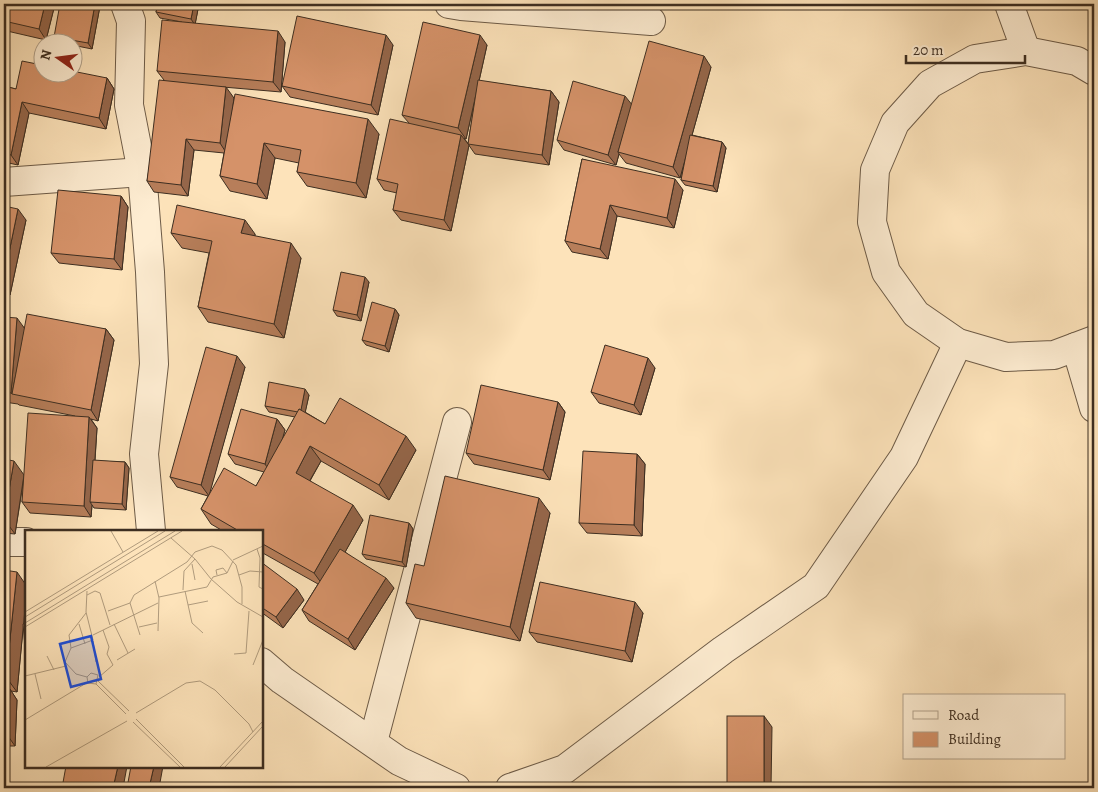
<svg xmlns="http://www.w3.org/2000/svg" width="1098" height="792" font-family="Alegreya,serif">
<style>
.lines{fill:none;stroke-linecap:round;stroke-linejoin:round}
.street-casing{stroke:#6d5b47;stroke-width:30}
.street{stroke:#feedd2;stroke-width:28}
.wall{fill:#b77e5a;stroke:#3d2e21}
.shaded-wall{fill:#95664a;stroke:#3d2e21}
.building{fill:#d59269;stroke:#3d2e21}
.inset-road{fill:none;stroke:#b09b7d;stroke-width:1}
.view{fill:#1d4ed8;fill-opacity:0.15;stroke:#1d4ed8;stroke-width:2.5}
.inset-edge{fill:none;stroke:#3d2e21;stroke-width:2.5}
</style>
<rect width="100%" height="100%" fill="#fde3ba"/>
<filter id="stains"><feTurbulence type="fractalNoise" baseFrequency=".004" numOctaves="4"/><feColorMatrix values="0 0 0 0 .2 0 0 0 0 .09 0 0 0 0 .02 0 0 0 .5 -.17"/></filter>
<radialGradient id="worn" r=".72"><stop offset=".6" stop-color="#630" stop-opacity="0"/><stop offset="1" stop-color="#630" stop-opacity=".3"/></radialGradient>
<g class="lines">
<defs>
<g id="street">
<path d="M 125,4 L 131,21 L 129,105 L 142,172 L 150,272 L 154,364 L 144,454 L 151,531"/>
<path d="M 449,4 L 461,6 L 651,21"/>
<path d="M 1009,4 L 1026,51"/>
<path d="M 1094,71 L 1077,61 L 1026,51 L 975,59 L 930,84 L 895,123 L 875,170 L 872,222 L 886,272 L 916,314 L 958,343 L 1006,357 L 1054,355 L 1094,340"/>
<path d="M 4,182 L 142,172"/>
<path d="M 1076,347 L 1094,408"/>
<path d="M 4,542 L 26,542"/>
<path d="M 261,662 L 282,680 L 399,761 L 456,788"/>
<path d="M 373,742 L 457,422"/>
<path d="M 510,788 L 565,769 L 723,650 L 816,586 L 904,457 L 958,343"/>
</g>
</defs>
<use href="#street" class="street-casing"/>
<use href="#street" class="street"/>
</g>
<g class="wall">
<path d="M 4,4 L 55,4 L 46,40 L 7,31 L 4,26 Z"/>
<path d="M 158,4 L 199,4 L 195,24 L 285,42 L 281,92 L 223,87 L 234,98 L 232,112 L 379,134 L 366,198 L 307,186 L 297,172 L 299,163 L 275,158 L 267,199 L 230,191 L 220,176 L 224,153 L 194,150 L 188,196 L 154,192 L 147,181 L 164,80 L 157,71 L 182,22 L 160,18 L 156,12 Z"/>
<path d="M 100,6 L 92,49 L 72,45 L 72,42 L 58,42 L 54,37 Z"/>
<path d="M 393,45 L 378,115 L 290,97 L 282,86 Z"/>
<path d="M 487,45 L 479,81 L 551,91 L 559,102 L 549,165 L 475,154 L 468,144 L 475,100 L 466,139 L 464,138 L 469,145 L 451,231 L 401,220 L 393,210 L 397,193 L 384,190 L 377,179 L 409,123 L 402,115 Z"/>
<path d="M 711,67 L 692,135 L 722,142 L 726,148 L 717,192 L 685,185 L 681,180 L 685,160 L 680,178 L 626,163 L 619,154 L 616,165 L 564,150 L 557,140 Z"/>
<path d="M 107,78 L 114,89 L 106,129 L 29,113 L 18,165 L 4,162 L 4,86 L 16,89 Z"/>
<path d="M 582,159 L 683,190 L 674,228 L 617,216 L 608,259 L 572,252 L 565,241 Z"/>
<path d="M 121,196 L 128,207 L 122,270 L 59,263 L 51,253 Z"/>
<path d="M 4,206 L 26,220 L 10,295 L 4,294 Z"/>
<path d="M 171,233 L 255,234 L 255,236 L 301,258 L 284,338 L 208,322 L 198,307 L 209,253 L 182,248 Z"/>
<path d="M 369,282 L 361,321 L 337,316 L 333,310 Z"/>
<path d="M 395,309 L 399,315 L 389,352 L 366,345 L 362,340 Z"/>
<path d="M 4,317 L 25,328 L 106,329 L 114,340 L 98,421 L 91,419 L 97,428 L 95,461 L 125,462 L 129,468 L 126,510 L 94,508 L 92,505 L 91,517 L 30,513 L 22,502 L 24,478 L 15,534 L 4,533 L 4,459 L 24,475 L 75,416 L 19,405 L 18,404 L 4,402 Z"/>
<path d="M 245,367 L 209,494 L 256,486 L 264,472 L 235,464 L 228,454 L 277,419 L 285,430 L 282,440 L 295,417 L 269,412 L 265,406 L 309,395 L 305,412 L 325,424 L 416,450 L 389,500 L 321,461 L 310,481 L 363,520 L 345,552 L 394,588 L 355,650 L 309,621 L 302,610 L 318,584 L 261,552 L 261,531 L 223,531 L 211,524 L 201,509 L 208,496 L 177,487 L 170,477 Z"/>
<path d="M 655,368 L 641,415 L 599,403 L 591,392 Z"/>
<path d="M 558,402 L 565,412 L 550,480 L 474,464 L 466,453 Z"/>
<path d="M 637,454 L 645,464 L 642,536 L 587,533 L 579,523 Z"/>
<path d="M 550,513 L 520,641 L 416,618 L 406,603 L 424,566 Z"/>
<path d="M 409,523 L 413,529 L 406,567 L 366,559 L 362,554 Z"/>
<path d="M 261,562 L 304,600 L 283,628 L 261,612 Z"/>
<path d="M 4,570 L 23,628 L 17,692 L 11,691 L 17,700 L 15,746 L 4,746 Z"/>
<path d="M 643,613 L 632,662 L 537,642 L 529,632 Z"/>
</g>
<g class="shaded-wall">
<path d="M 45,4 L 55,4 L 46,40 L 39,29 Z"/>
<path d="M 95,4 L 98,4 L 100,6 L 92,49 L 88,43 Z"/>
<path d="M 194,4 L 199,4 L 195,25 L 191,19 Z"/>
<path d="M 278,31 L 285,42 L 281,92 L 273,82 Z"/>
<path d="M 386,35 L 393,45 L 378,115 L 371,105 Z"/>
<path d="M 480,35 L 487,45 L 466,139 L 458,128 Z"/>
<path d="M 704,56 L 711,67 L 680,178 L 673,167 Z"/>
<path d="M 107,78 L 114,89 L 106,129 L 99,118 Z"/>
<path d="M 226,87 L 234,98 L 227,154 L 220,143 Z"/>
<path d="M 551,91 L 559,102 L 549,165 L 542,155 Z"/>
<path d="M 625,96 L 633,106 L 618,152 L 619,154 L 616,165 L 608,155 Z"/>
<path d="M 22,102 L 29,113 L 18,165 L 11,155 Z"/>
<path d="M 368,119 L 379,134 L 366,198 L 356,183 Z"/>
<path d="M 461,135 L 469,145 L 451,231 L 444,220 Z"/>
<path d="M 186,139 L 194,150 L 188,196 L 181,185 Z"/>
<path d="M 722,142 L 726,148 L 717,192 L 713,186 Z"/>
<path d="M 264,143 L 275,158 L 267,199 L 257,184 Z"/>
<path d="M 675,179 L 683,190 L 674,228 L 667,218 Z"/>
<path d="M 121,196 L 128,207 L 122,270 L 114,259 Z"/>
<path d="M 610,205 L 617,216 L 608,259 L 600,249 Z"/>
<path d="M 18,209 L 26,220 L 10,295 L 4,287 L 4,277 Z"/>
<path d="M 245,220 L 255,234 L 252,248 L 241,233 Z"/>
<path d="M 291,243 L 301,258 L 284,338 L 274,324 Z"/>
<path d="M 365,277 L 369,282 L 361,321 L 357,315 Z"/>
<path d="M 395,309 L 399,315 L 389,352 L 385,346 Z"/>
<path d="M 17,318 L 25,329 L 12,394 L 11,393 Z"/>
<path d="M 106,329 L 114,340 L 98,421 L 91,410 Z"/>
<path d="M 237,356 L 245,367 L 209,496 L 201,485 Z"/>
<path d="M 648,358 L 655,368 L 641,415 L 634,405 Z"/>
<path d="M 305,389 L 309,395 L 304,418 L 300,413 Z"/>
<path d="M 558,402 L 565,412 L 550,480 L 543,470 Z"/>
<path d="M 89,417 L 97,428 L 92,502 L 90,502 L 92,505 L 91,517 L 84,506 Z"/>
<path d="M 277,419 L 285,430 L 272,475 L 265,464 Z"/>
<path d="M 406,436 L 416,450 L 389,500 L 379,485 Z"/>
<path d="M 310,446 L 321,461 L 306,487 L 296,473 Z"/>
<path d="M 637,454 L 645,464 L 642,536 L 634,525 Z"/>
<path d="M 14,461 L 24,475 L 15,534 L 4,519 Z"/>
<path d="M 125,462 L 129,468 L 126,510 L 122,504 Z"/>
<path d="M 539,498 L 550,513 L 520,641 L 510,627 Z"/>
<path d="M 353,505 L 363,520 L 325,588 L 314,573 Z"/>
<path d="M 409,523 L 413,529 L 406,567 L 402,562 Z"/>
<path d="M 17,572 L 26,585 L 26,599 L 17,692 L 6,677 Z"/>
<path d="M 386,578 L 394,588 L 355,650 L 348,639 Z"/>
<path d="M 297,589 L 304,600 L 283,628 L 276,617 Z"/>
<path d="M 635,602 L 643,613 L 632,662 L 625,651 Z"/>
<path d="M 10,689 L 17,700 L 15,746 L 8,736 Z"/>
<path d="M 764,716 L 772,727 L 771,788 L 764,788 Z"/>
<path d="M 118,766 L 127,766 L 123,788 L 113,788 Z"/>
<path d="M 154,766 L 163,766 L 159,788 L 149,788 Z"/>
</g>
<g class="building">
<path d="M 4,4 L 45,4 L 39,29 L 4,21 Z"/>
<path d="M 60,4 L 95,4 L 88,43 L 54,37 Z"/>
<path d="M 158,4 L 194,4 L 191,19 L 156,12 Z"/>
<path d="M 297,16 L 386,35 L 371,105 L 282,86 Z"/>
<path d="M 162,20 L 278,31 L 273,82 L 157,71 Z"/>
<path d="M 423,22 L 480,35 L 458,128 L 402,115 Z"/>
<path d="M 649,41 L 704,56 L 673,167 L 618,152 Z"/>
<path d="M 22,61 L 42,65 L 42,72 L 72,72 L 72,71 L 107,78 L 99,118 L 22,102 L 11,155 L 4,153 L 4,86 L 16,89 Z"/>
<path d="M 159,80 L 226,87 L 220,143 L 186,139 L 181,185 L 147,181 Z"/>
<path d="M 478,80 L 551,91 L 542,155 L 468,144 Z"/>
<path d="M 573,81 L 625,96 L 608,155 L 557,140 Z"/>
<path d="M 235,94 L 368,119 L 356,183 L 297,172 L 301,150 L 264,143 L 257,184 L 220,176 Z"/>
<path d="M 390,119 L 461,135 L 444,220 L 393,210 L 398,184 L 377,179 Z"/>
<path d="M 690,135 L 722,142 L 713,186 L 681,180 Z"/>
<path d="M 582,159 L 675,179 L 667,218 L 610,205 L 600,249 L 565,241 Z"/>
<path d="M 58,190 L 121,196 L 114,259 L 51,253 Z"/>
<path d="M 177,205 L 245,220 L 241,233 L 291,243 L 274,324 L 198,307 L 212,241 L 171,233 Z"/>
<path d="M 4,206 L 18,209 L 4,277 Z"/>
<path d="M 341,272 L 365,277 L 357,315 L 333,310 Z"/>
<path d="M 372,302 L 395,309 L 385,346 L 362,340 Z"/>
<path d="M 27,314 L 106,329 L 91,410 L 12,394 Z"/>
<path d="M 4,317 L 17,318 L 11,393 L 4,392 Z"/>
<path d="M 605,345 L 648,358 L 634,405 L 591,392 Z"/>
<path d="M 206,347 L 237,356 L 201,485 L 170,477 Z"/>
<path d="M 269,382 L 305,389 L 301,410 L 299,409 L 298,412 L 265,406 Z"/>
<path d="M 481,385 L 558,402 L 543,470 L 466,453 Z"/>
<path d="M 340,398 L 406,436 L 379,485 L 310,446 L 296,473 L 353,505 L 314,573 L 261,543 L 261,531 L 239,531 L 201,509 L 224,468 L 256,486 L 299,409 L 325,424 Z"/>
<path d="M 241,409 L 277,419 L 265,464 L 228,454 Z"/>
<path d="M 28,413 L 89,417 L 84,506 L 22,502 Z"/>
<path d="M 583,451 L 637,454 L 634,525 L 579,523 Z"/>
<path d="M 4,459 L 14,461 L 4,519 Z"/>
<path d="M 93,460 L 125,462 L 122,504 L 90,502 Z"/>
<path d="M 445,476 L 539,498 L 510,627 L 406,603 L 415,564 L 424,566 Z"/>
<path d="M 370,515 L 409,523 L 402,562 L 362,554 Z"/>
<path d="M 340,549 L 386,578 L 348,639 L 302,610 Z"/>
<path d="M 261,562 L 297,589 L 276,617 L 261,607 Z"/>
<path d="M 4,570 L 17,572 L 6,677 L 4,677 Z"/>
<path d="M 540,582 L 635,602 L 625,651 L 529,632 Z"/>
<path d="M 23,624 L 26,624 L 26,658 Z"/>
<path d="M 4,689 L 10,689 L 8,736 L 4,736 Z"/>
<rect x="727" y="716" width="37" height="72"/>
<path d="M 66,766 L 118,766 L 113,788 L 62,788 Z"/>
<path d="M 131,766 L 154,766 L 149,788 L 127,788 Z"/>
</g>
<g transform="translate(25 530)">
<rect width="238" height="238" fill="#fde3ba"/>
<path class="inset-road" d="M 86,1 L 98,22M 146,8 L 170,29 L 159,41 L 158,60M 232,19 L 235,28 L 234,57 L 238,59M 170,29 L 186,49M 208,30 L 238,16M 167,34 L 170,50M 192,45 L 191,40 L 198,38 L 202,43M 214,45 L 225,41 L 238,42M 186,49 L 212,72 L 238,87M 130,51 L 134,68 L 133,101M 62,61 L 61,82 L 68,110 L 46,118 L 40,132 L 51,144 L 62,147M 160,61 L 167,93 L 178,103M 62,65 L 70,61 L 75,63 L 85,95M 134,67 L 182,57 L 188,47 L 202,43 L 208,31M 105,73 L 115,105M 163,75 L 183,71M 83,81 L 105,73 L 109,65 L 162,32 L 170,22 L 187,16 L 197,20 L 211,35 L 217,57 L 217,74M 0,82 L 133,1M 0,87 L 140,1M 0,93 L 150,1M 54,94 L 60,114M 89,94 L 103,123M 0,97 L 157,1M 114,97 L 132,93M 68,105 L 133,73M 68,111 L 71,132M 46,118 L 44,105 L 61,83M 209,124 L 221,123 L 224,81M 22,126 L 29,140M 92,130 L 110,119M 228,135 L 238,110M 10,144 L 16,169M 0,146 L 41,136M 74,147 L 88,135 L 82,124 L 84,117 L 78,100M 73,151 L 104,181M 71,154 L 73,145 L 66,143 L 62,147 L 63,153 L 71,154 L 101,184M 111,183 L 161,153 L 175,151 L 190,160 L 224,194 L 228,202M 111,189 L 159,237M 0,190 L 63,152M 108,192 L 155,237M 21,237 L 102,191M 195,237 L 238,191M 200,237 L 238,196"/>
<path class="view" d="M 66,106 L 76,149 L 46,157 L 35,114 Z"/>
<rect width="238" height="238" class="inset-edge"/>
</g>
<rect width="1098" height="792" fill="none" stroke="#fde3ba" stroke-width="20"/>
<rect x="5" y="5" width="1088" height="782" fill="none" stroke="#3d2e21" stroke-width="2.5"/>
<rect x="10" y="10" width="1078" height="772" fill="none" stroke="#3d2e21"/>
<rect x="903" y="694" width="162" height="65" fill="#feedd2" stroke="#b1a18b"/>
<rect x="913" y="711" width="25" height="8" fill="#feedd2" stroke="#b1a18b"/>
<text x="948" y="720" font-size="15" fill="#3d2e21">Road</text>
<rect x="913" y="732" width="25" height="15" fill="#d59269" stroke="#b1a18b"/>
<text x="948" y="744" font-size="15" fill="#3d2e21">Building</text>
<g transform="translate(58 58) rotate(284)"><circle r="24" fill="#feedd2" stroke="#b1a18b"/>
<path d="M0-4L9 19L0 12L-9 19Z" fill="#8f2418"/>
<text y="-8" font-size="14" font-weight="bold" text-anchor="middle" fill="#3d2e21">N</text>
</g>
<path d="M906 55v8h119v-8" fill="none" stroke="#3d2e21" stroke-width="2.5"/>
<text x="913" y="55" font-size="15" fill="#3d2e21" stroke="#feedd2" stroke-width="4" paint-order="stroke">20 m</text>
<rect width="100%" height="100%" filter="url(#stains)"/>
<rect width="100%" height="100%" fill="url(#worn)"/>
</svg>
